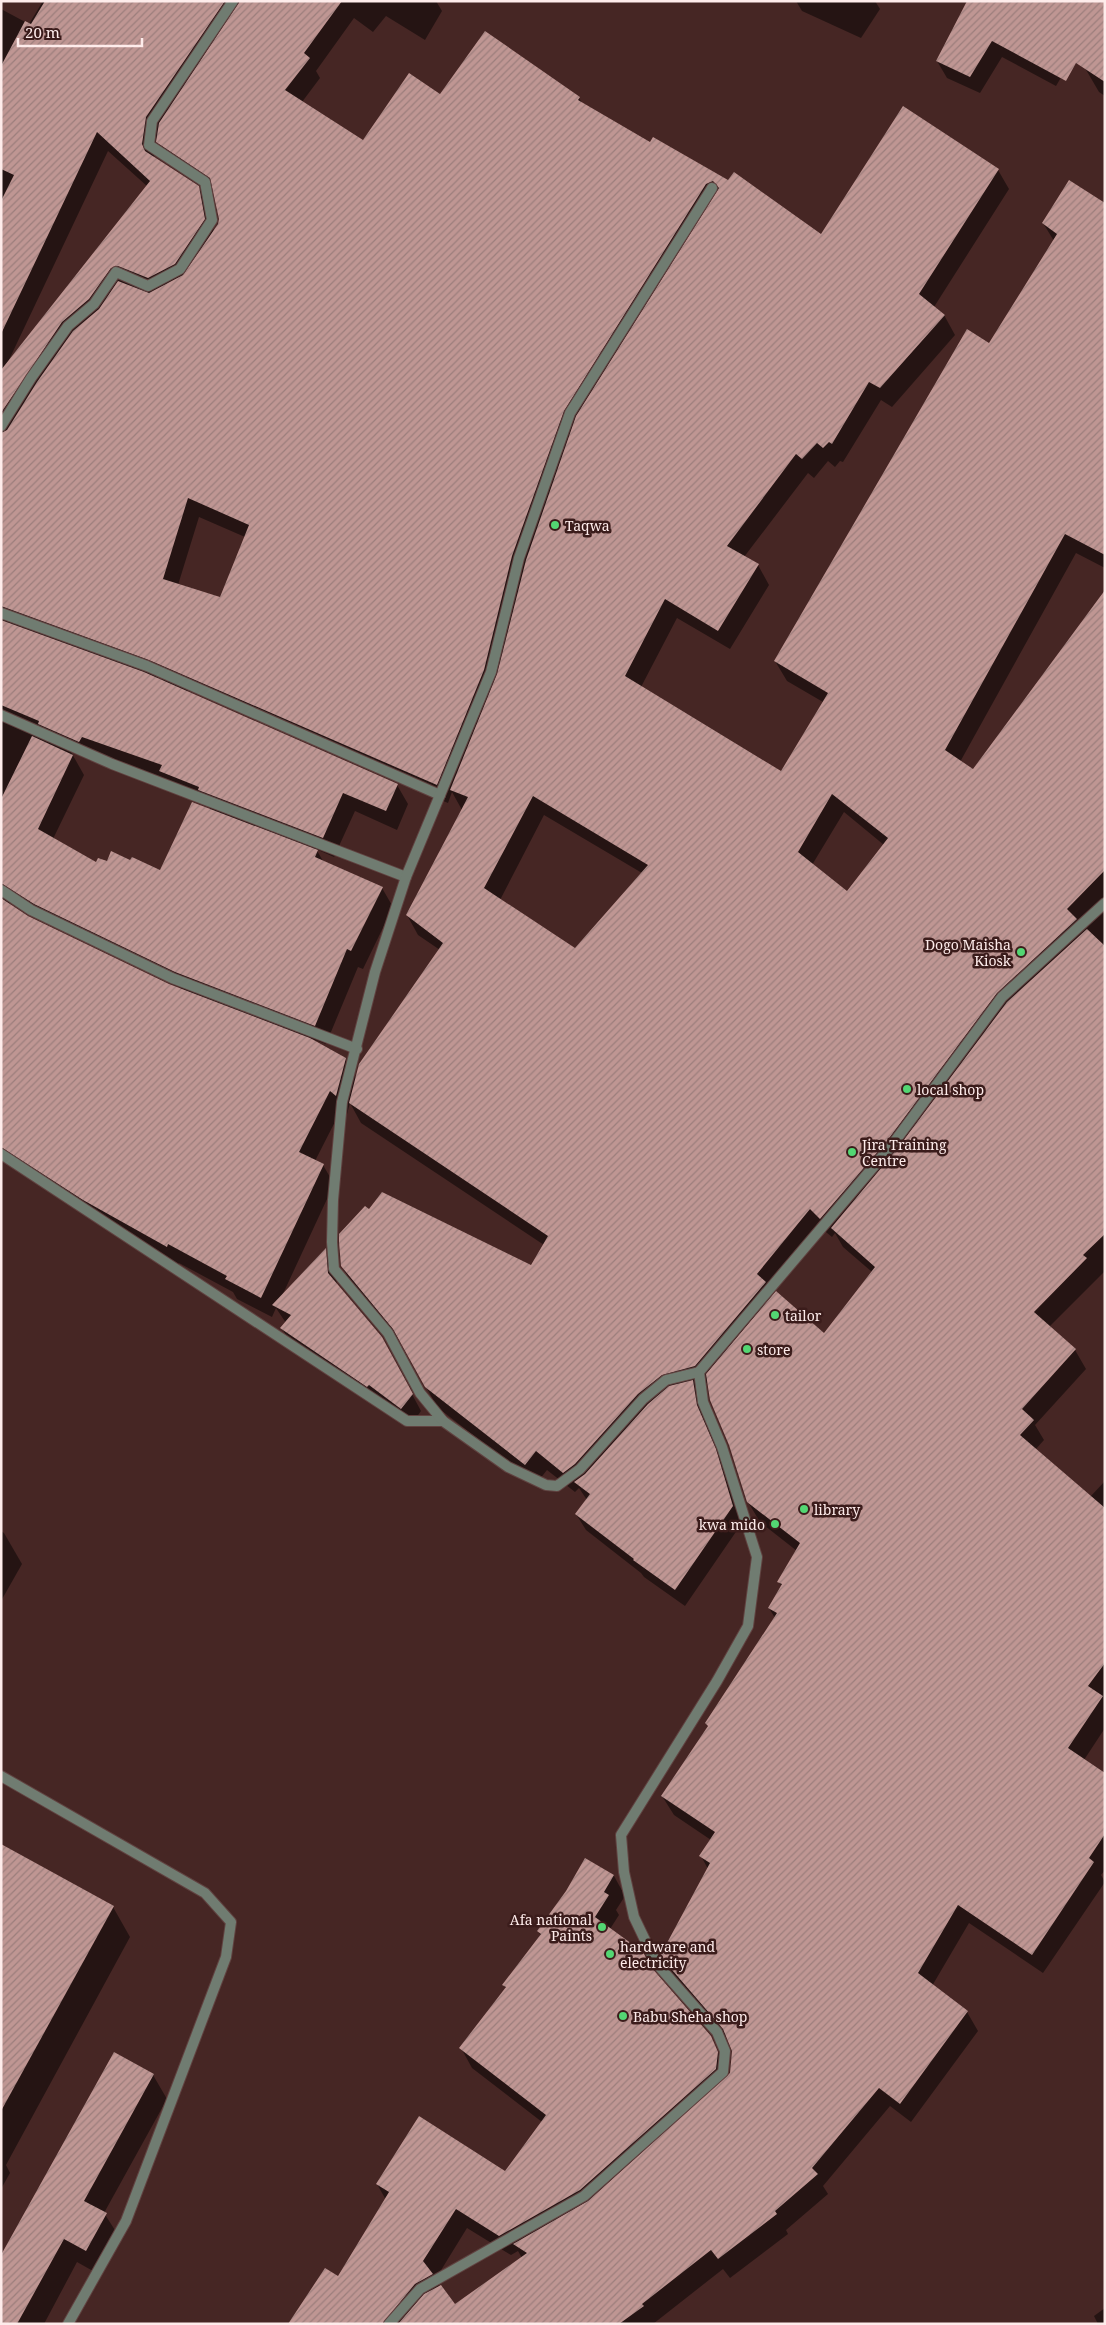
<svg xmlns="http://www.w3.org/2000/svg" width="1106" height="2325" font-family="'Noto Serif',serif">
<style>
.shadow{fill:#0007;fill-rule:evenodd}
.building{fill:url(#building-hatch);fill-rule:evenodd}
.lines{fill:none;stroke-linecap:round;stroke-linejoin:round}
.lane-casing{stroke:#604240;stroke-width:12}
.street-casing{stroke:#604240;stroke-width:12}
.lane{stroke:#707c71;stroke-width:10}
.street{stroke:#707c71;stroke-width:10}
.poi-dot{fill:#53d673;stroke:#3b1c1b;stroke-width:2}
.labels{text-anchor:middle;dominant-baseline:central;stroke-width:5;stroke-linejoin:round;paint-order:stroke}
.poi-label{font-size:14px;fill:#feeceb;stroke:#3b1c1b;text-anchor:start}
</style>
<defs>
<pattern id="building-hatch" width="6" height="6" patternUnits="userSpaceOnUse" patternTransform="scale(1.25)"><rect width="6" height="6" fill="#bf9693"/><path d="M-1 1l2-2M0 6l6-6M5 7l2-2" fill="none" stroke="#9c7e7c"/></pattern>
</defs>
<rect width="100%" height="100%" fill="#462624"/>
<g class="shadow">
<path d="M 43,1 L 436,1 L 442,11 L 425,40 L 386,16 L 373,32 L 354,18 L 316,71 L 320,78 L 302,102 L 364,142 L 441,96 L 579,98 L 582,103 L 650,144 L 821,236 L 998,170 L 1009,189 L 934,307 L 944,315 L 955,335 L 892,407 L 881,400 L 843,462 L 840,461 L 835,467 L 828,461 L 814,478 L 808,473 L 744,557 L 758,565 L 769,585 L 730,649 L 677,618 L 641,687 L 781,773 L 823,702 L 787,681 L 775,661 L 990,345 L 1054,241 L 1043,223 L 1105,205 L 1105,568 L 1076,553 L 960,762 L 974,770 L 1105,593 L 1105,1271 L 1049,1327 L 1075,1350 L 1086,1369 L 1035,1425 L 1044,1440 L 1035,1450 L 1090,1497 L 1105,1481 L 1105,1728 L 1084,1760 L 1105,1775 L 1105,1870 L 1101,1875 L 1105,1882 L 1043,1973 L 969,1923 L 932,1986 L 967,2012 L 978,2031 L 911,2122 L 890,2106 L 823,2186 L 828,2194 L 786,2230 L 788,2234 L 730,2278 L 723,2269 L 653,2324 L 299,2324 L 338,2278 L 386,2200 L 377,2184 L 505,2173 L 542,2122 L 472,2068 L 461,2048 L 506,1989 L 504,1985 L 541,1936 L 538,1931 L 567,1891 L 586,1860 L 614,1876 L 625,1896 L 616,1910 L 619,1915 L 610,1929 L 653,1972 L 710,2036 L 730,2077 L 733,2051 L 729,2041 L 673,1975 L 662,1956 L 708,1869 L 701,1856 L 711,1840 L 674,1815 L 662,1796 L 708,1727 L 706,1724 L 775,1618 L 769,1608 L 782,1587 L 779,1582 L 797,1551 L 760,1522 L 748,1502 L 709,1382 L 696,1388 L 702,1398 L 706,1423 L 724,1467 L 742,1523 L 685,1606 L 644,1577 L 641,1573 L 586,1530 L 576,1514 L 587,1500 L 579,1488 L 575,1492 L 547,1470 L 536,1484 L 437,1407 L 404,1346 L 353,1286 L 342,1266 L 369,1210 L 532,1267 L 544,1245 L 361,1123 L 350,1103 L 347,1114 L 341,1110 L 315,1161 L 323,1165 L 334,1184 L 282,1296 L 325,1250 L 334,1266 L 337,1285 L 391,1355 L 421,1411 L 411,1425 L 291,1345 L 282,1328 L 286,1323 L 276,1308 L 272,1317 L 237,1299 L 233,1292 L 179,1263 L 178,1265 L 1,1159 L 1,9 L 29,24 ZM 156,138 L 169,161 L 214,191 L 220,219 L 214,232 L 209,207 L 198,187 L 154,158 ZM 108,151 L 148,187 L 8,362 ZM 199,517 L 245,537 L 221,598 L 178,585 ZM 147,654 L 163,681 L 160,681 L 145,655 ZM 188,690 L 448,803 L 452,792 L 462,810 L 407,915 L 418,935 L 440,950 L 356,1078 L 345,1059 L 311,1040 L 312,1039 L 326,1044 L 358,967 L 363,969 L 393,907 L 382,888 L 323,861 L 316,849 L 334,857 L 355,811 L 397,830 L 408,804 L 397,785 L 187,693 ZM 71,752 L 91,761 L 93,755 L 208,805 L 212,811 L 161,872 L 131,862 L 97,864 L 53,839 L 84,775 ZM 844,812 L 884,845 L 848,893 L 812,865 ZM 544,815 L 642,873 L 575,950 L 500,900 ZM 10,903 L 17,903 L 47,923 L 181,988 L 180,990 L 27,917 L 8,905 ZM 821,1228 L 832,1237 L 835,1233 L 843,1247 L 872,1272 L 824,1335 L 773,1297 L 770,1291 ZM 467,2228 L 511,2255 L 518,2251 L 522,2258 L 455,2306 L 435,2280 Z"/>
<path d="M 796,1 L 875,1 L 880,9 L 861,38 L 802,11 Z"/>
<path d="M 968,1 L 1105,3 L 1056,86 L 1002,57 L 980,93 L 947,78 L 937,61 Z"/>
<path d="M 1105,47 L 1105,96 L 1099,92 L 1085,68 Z"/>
<path d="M 1,1531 L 4,1533 L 22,1564 L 1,1601 Z"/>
<path d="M 1,1846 L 113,1907 L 130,1937 L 6,2165 L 10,2173 L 1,2189 Z"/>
<path d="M 153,2075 L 167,2099 L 104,2213 L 120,2238 L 100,2275 L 77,2262 L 44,2324 L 1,2324 Z"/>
<path d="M 1105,2308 L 1105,2324 L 1098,2324 L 1094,2316 Z"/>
</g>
<g class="building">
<path d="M 45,1 L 225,1 L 146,117 L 142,144 L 145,151 L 199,186 L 205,219 L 175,264 L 148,278 L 118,266 L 111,268 L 89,299 L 62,322 L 1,413 L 1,370 L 150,181 L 97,132 L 1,334 L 1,201 L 14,175 L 1,169 L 1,66 L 25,21 L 31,24 Z"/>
<path d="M 240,1 L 342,1 L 304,53 L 310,58 L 285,90 L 363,140 L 409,73 L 440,94 L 485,31 L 580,97 L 578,100 L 650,142 L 653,137 L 728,180 L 734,172 L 821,234 L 903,106 L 999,169 L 919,294 L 945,315 L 880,388 L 869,382 L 832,444 L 829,442 L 823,448 L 817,443 L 802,459 L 796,454 L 727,546 L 759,564 L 718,631 L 665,599 L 625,676 L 781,771 L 828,693 L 774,661 L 967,329 L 989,343 L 1057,234 L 1042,223 L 1069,180 L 1105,203 L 1105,555 L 1065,534 L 945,750 L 973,769 L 1105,590 L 1105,870 L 1067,909 L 1077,919 L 997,993 L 887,1141 L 820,1219 L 810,1209 L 757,1274 L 766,1282 L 695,1366 L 662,1375 L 638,1394 L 575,1464 L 563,1473 L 536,1451 L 525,1465 L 425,1387 L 393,1329 L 341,1266 L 339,1242 L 339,1234 L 365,1206 L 369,1209 L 382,1192 L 531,1265 L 548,1236 L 349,1103 L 359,1064 L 443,943 L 406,915 L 468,797 L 450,790 L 497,674 L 526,560 L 576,416 L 719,188 L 713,181 L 706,184 L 564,411 L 512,556 L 484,670 L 437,785 L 149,660 L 1,606 L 1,433 L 7,430 L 37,382 L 73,331 L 99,309 L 118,281 L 149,293 L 183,275 L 218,224 L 219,219 L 210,178 L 156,142 L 159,123 ZM 188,498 L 249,525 L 220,597 L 163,579 ZM 832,794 L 888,838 L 847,891 L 798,852 ZM 533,796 L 648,865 L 575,948 L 484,888 Z"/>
<path d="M 967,1 L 1105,1 L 1105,82 L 1076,63 L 1066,81 L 992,41 L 970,77 L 936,61 Z"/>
<path d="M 1,620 L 144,672 L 398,784 L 386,811 L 343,793 L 323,838 L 198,790 L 199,787 L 159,771 L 162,765 L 82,737 L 79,742 L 38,724 L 39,721 L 1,705 Z"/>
<path d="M 32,736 L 73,755 L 38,829 L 96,862 L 98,858 L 107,861 L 111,851 L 130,860 L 132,857 L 160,870 L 192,802 L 318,850 L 315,857 L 383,887 L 351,951 L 347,949 L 315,1026 L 175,972 L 34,904 L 1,883 L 1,799 Z"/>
<path d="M 1,898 L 28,916 L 169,984 L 310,1038 L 346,1058 L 336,1096 L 330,1091 L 299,1152 L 324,1164 L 261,1298 L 225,1279 L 227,1276 L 168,1244 L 167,1247 L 83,1200 L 1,1147 Z"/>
<path d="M 1087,929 L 1105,946 L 1105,1234 L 1083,1255 L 1087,1258 L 1034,1312 L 1076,1349 L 1022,1409 L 1034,1420 L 1020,1435 L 1105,1508 L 1105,1663 L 1088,1686 L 1103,1696 L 1068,1748 L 1105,1773 L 1105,1834 L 1089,1858 L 1094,1862 L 1032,1955 L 958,1905 L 918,1973 L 968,2011 L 900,2104 L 879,2088 L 812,2168 L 818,2174 L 775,2211 L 777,2214 L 718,2259 L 711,2250 L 642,2304 L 644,2306 L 619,2324 L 398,2324 L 424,2294 L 441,2285 L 455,2304 L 527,2253 L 513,2244 L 588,2201 L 730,2073 L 732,2051 L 723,2029 L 660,1956 L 710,1863 L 699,1856 L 715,1832 L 661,1796 L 708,1726 L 705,1723 L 777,1613 L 768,1608 L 782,1584 L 777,1582 L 800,1543 L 747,1502 L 729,1445 L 710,1400 L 706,1374 L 776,1291 L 824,1333 L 875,1267 L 831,1228 L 897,1149 L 1007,1002 Z"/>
<path d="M 326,1248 L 328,1273 L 382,1337 L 413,1394 L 401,1409 L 369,1385 L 367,1387 L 280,1328 L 291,1315 L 272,1305 Z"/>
<path d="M 693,1380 L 697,1405 L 716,1449 L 733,1506 L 675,1590 L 633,1560 L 634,1559 L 575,1514 L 590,1494 L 574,1482 L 585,1474 L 648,1404 L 669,1386 Z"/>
<path d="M 1,1844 L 114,1906 L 1,2111 Z"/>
<path d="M 585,1858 L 614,1875 L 604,1892 L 609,1895 L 595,1917 L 643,1952 L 651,1967 L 711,2036 L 718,2052 L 716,2069 L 580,2190 L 499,2236 L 456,2209 L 423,2261 L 433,2274 L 415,2284 L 382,2324 L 288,2324 L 325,2268 L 338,2276 L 389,2192 L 376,2184 L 419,2116 L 505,2171 L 546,2115 L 459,2048 L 506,1987 L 502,1985 L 541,1934 L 537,1931 L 566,1891 Z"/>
<path d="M 114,2052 L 154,2074 L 84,2201 L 107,2213 L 86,2251 L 64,2239 L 17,2324 L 1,2324 L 1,2255 Z"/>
</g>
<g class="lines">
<defs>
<path id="lane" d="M 1,1776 L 205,1893 L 231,1922 L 226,1957 L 126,2221 L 68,2324"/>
<g id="street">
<path d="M 1,426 L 31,378 L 68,326 L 94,304 L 116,272 L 148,286 L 180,269 L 212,220 L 205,182 L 149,145 L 152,121 L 233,1"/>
<path d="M 1,613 L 147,666 L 440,795"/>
<path d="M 1,715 L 112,764 L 406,877"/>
<path d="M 1,890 L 31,910 L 172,978 L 357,1049"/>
<path d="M 1,1154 L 407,1421 L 443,1421"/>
<path d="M 699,1372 L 666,1380 L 643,1399 L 580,1469 L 557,1486 L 546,1485 L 508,1467 L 443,1421 L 420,1393 L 388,1333 L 334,1269 L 332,1242 L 333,1200 L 342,1102 L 375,972 L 406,877 L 491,672 L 519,558 L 570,413 L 712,188"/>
<path d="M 389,2324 L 420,2289 L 584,2196 L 723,2072 L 725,2051 L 717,2032 L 656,1963 L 634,1917 L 624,1872 L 621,1835 L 717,1681 L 748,1626 L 757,1557 L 722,1447 L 703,1402 L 699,1372 L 892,1145 L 1002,997 L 1105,903"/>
</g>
</defs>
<use href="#lane" class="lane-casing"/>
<use href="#street" class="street-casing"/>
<use href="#lane" class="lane"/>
<use href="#street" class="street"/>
</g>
<g class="poi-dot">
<circle cx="555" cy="525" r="5"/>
<circle cx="1021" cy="952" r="5"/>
<circle cx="907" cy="1089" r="5"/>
<circle cx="852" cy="1152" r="5"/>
<circle cx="775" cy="1315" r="5"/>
<circle cx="747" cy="1349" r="5"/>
<circle cx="804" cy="1509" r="5"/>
<circle cx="775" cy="1524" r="5"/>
<circle cx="602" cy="1927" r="5"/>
<circle cx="610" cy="1954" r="5"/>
<circle cx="623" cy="2016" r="5"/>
</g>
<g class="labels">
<g class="poi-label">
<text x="565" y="525">Taqwa</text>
<text x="1011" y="944" text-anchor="end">Dogo Maisha<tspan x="1011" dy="16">Kiosk</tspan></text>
<text x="917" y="1089">local shop</text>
<text x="862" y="1144">Jira Training<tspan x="862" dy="16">Centre</tspan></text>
<text x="785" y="1315">tailor</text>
<text x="757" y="1349">store</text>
<text x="814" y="1509">library</text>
<text x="765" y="1524" text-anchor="end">kwa mido</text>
<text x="592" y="1919" text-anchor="end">Afa national<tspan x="592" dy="16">Paints</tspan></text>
<text x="620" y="1946">hardware and<tspan x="620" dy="16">electricity</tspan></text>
<text x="633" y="2016">Babu Sheha shop</text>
</g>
</g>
<rect width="1106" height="2325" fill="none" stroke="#feeceb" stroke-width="5"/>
<path d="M18 38v8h124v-8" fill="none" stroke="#feeceb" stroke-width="2.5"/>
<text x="25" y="38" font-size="15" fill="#feeceb" stroke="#3b1c1b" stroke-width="4" paint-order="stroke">20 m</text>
</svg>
